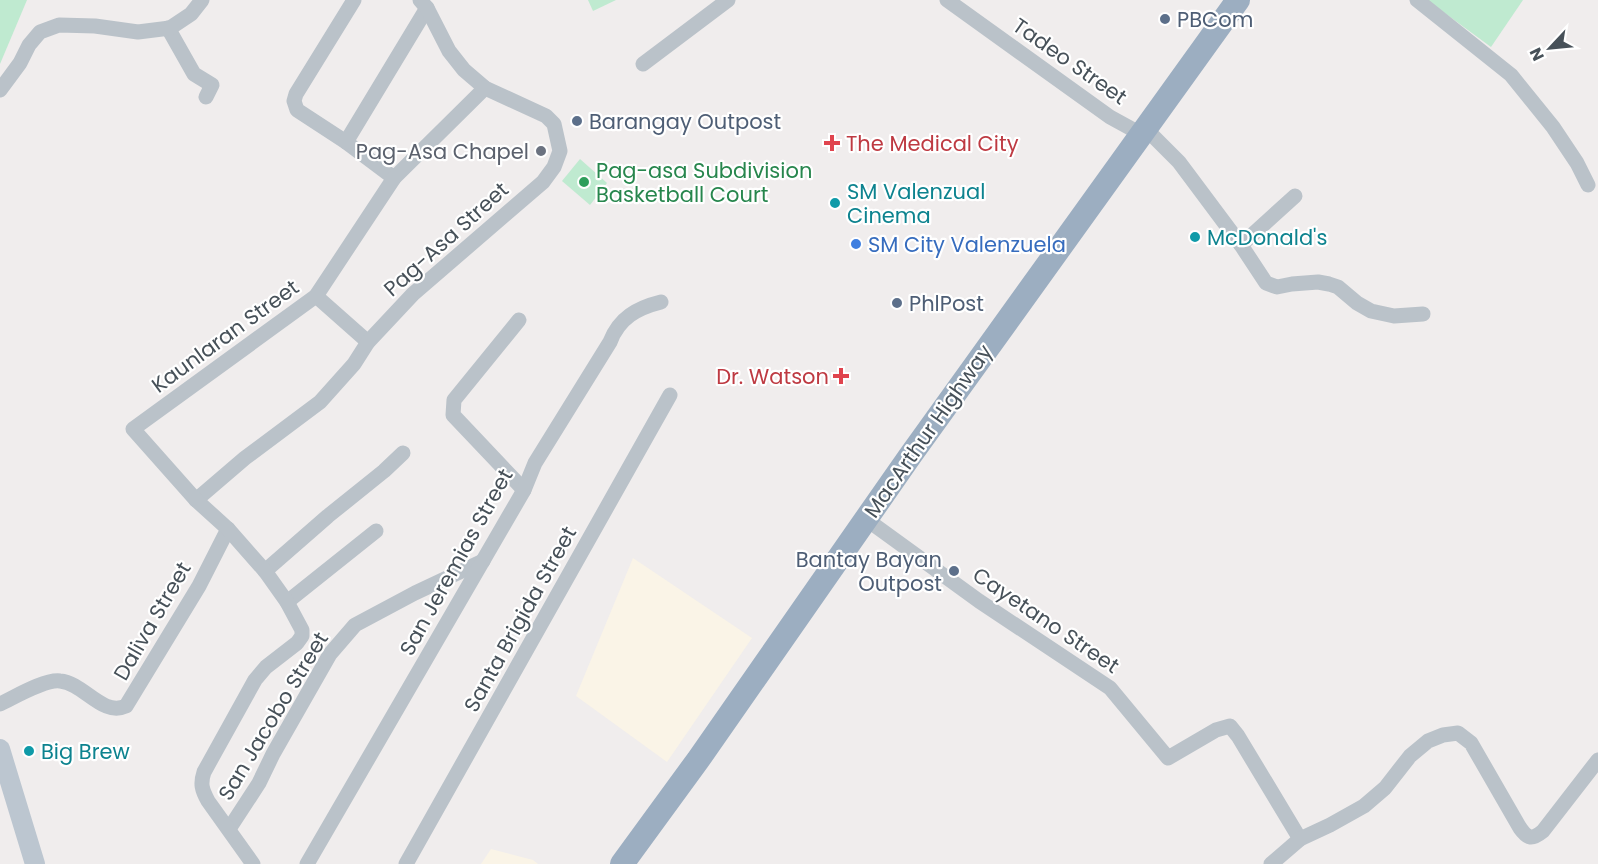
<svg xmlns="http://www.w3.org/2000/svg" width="1598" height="864" font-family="Poppins,sans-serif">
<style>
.commercial{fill:#faf4e7}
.green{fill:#bfead0}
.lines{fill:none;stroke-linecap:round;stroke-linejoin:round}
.minor{stroke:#bac2c9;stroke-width:15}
.secondary{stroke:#bcc6d0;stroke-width:20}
.trunk{stroke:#9caec1;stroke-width:24}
.service-dot{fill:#5c6f8a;stroke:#fff;stroke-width:2}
.health-dot{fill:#e0444e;stroke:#fff;stroke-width:2}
.worship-dot{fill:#6b7280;stroke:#fff;stroke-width:2}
.leisure-dot{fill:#2e9e5b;stroke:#fff;stroke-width:2}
.culture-dot{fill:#0f9aa8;stroke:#fff;stroke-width:2}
.shop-dot{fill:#3f7fe0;stroke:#fff;stroke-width:2}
.labels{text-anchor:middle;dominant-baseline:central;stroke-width:4.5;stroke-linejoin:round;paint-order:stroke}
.service-label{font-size:21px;fill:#4e5e75;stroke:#fff;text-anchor:start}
.street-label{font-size:21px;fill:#475159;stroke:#fff}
.health-label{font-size:21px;fill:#be3a42;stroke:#fff;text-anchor:start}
.worship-label{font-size:21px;fill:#5b616d;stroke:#fff;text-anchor:end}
.leisure-label{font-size:21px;fill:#27864d;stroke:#fff;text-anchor:start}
.culture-label{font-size:21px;fill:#0d838f;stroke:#fff;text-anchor:start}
.shop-label{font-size:21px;fill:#366cbe;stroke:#fff;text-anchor:start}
</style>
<rect width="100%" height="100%" fill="#f0eded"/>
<g class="commercial">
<path d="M 633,558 L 752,638 L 667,762 L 576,696 Z"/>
<path d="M 491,849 L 533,860 L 538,864 L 481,864 Z"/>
</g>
<g class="green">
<path d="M 0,0 L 27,0 L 0,64 Z"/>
<path d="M 588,0 L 616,0 L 593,11 Z"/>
<path d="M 1427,0 L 1523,0 L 1491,47 Z"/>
<path d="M 580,159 L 607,183 L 590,205 L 562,181 Z"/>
</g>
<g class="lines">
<g class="minor">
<path d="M 354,0 L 296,94 L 294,101 L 297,110 L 346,142 L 394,178"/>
<path d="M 947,0 L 1110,117 L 1141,134"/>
<path d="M 1417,0 L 1511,75 L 1553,127 L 1577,163 L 1588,185"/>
<path d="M 168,28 L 194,74 L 212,85 L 206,97"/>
<path d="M 643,64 L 728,0"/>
<path d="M 0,90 L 20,63 L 29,45 L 40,32 L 59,25 L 95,26 L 138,32 L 170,28 L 191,14 L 202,0"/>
<path d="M 1145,128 L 1179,162 L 1241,245 L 1266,283 L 1277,287 L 1292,284 L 1318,282 L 1329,284 L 1338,287 L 1357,303 L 1371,311 L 1394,316 L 1423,314"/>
<path d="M 346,142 L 427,8"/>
<path d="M 1241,245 L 1295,196"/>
<path d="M 316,296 L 368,342"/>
<path d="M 519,320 L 454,400 L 453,415 L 524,490"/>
<path d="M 196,500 L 245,458 L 320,402 L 354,364 L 368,342 L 413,294 L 543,182 L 554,167 L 560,151 L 554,124 L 546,116 L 485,88 L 464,70 L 449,51 L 427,8 L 420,0"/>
<path d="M 866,519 L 979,601 L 1110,688 L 1168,758 L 1216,730 L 1230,726 L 1238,736 L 1300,839"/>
<path d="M 265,571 L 328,516 L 384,471 L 403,453"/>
<path d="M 287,602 L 376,531"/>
<path d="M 0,704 C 15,697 45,679 60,681 C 84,683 102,717 126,706 L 199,586 L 228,529"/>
<path d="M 229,829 L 259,783 L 273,754 L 330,654 L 355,625 L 415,593 L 483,561"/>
<path d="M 253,864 L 208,801 C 202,790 200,784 204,772 L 255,680 L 266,667 L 297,643 L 302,636 L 302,630 L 287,602 L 265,571 L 228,529 L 196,500 L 133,429 L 316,296 L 394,178 L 485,88"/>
<path d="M 307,864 L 524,490 L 535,463 L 610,342 C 619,318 637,308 661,302"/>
<path d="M 406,864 L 670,395"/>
<path d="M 1271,864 L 1300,839 L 1330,825 L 1364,806 L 1385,788 L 1410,756 L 1428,741 L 1443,735 L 1458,733 L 1471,743 L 1520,828 C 1528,839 1532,840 1543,831 L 1598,760"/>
</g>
<path class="secondary" d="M 0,749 L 35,864"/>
<path class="trunk" d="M 622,864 L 698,760 L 910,456 L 1238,0"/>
</g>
<g class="service-dot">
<circle cx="1165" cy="19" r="6"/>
<circle cx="577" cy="121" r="6"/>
<circle cx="897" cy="303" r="6"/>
<circle cx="954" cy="571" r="6"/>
</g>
<g class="health-dot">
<path d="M829 134h6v6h6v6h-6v6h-6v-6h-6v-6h6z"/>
<path d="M838 367h6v6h6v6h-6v6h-6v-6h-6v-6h6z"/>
</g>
<circle class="worship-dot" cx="541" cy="151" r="6"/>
<circle class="leisure-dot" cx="584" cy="182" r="6"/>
<g class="culture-dot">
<circle cx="835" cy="203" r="6"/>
<circle cx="1195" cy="237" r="6"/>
<circle cx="29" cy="751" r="6"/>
</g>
<circle class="shop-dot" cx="856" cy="244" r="6"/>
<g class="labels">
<g class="service-label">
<text x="1177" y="19">PBCom</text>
<text x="589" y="121">Barangay Outpost</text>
<text x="909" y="303">PhlPost</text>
<text x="942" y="559" text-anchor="end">Bantay Bayan<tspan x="942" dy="24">Outpost</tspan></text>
</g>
<g class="street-label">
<text transform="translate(1070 61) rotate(35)">Tadeo Street</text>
<text transform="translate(446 239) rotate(-42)">Pag-Asa Street</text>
<text transform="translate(225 336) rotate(-36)">Kaunlaran Street</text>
<text transform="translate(928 431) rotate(-55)">MacArthur Highway</text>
<text transform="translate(456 562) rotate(-61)">San Jeremias Street</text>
<text transform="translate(520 619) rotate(-61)">Santa Brigida Street</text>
<text transform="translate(1046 620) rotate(34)">Cayetano Street</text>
<text transform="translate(152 621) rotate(-60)">Daliva Street</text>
<text transform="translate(273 716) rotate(-59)">San Jacobo Street</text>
</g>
<g class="health-label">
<text x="846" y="143">The Medical City</text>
<text x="829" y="376" text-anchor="end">Dr. Watson</text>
</g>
<g class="worship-label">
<text x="529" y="151">Pag-Asa Chapel</text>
</g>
<g class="leisure-label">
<text x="596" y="170">Pag-asa Subdivision<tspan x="596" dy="24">Basketball Court</tspan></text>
</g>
<g class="culture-label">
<text x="847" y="191">SM Valenzual<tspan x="847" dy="24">Cinema</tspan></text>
<text x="1207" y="237">McDonald's</text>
<text x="41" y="751">Big Brew</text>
</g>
<g class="shop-label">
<text x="868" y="244">SM City Valenzuela</text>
</g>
</g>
<g transform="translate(1550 48) rotate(244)" stroke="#ffffff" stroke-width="4.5" paint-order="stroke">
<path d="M0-4.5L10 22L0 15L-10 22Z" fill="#475159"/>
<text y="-9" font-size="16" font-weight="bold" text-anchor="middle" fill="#475159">N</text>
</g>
</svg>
